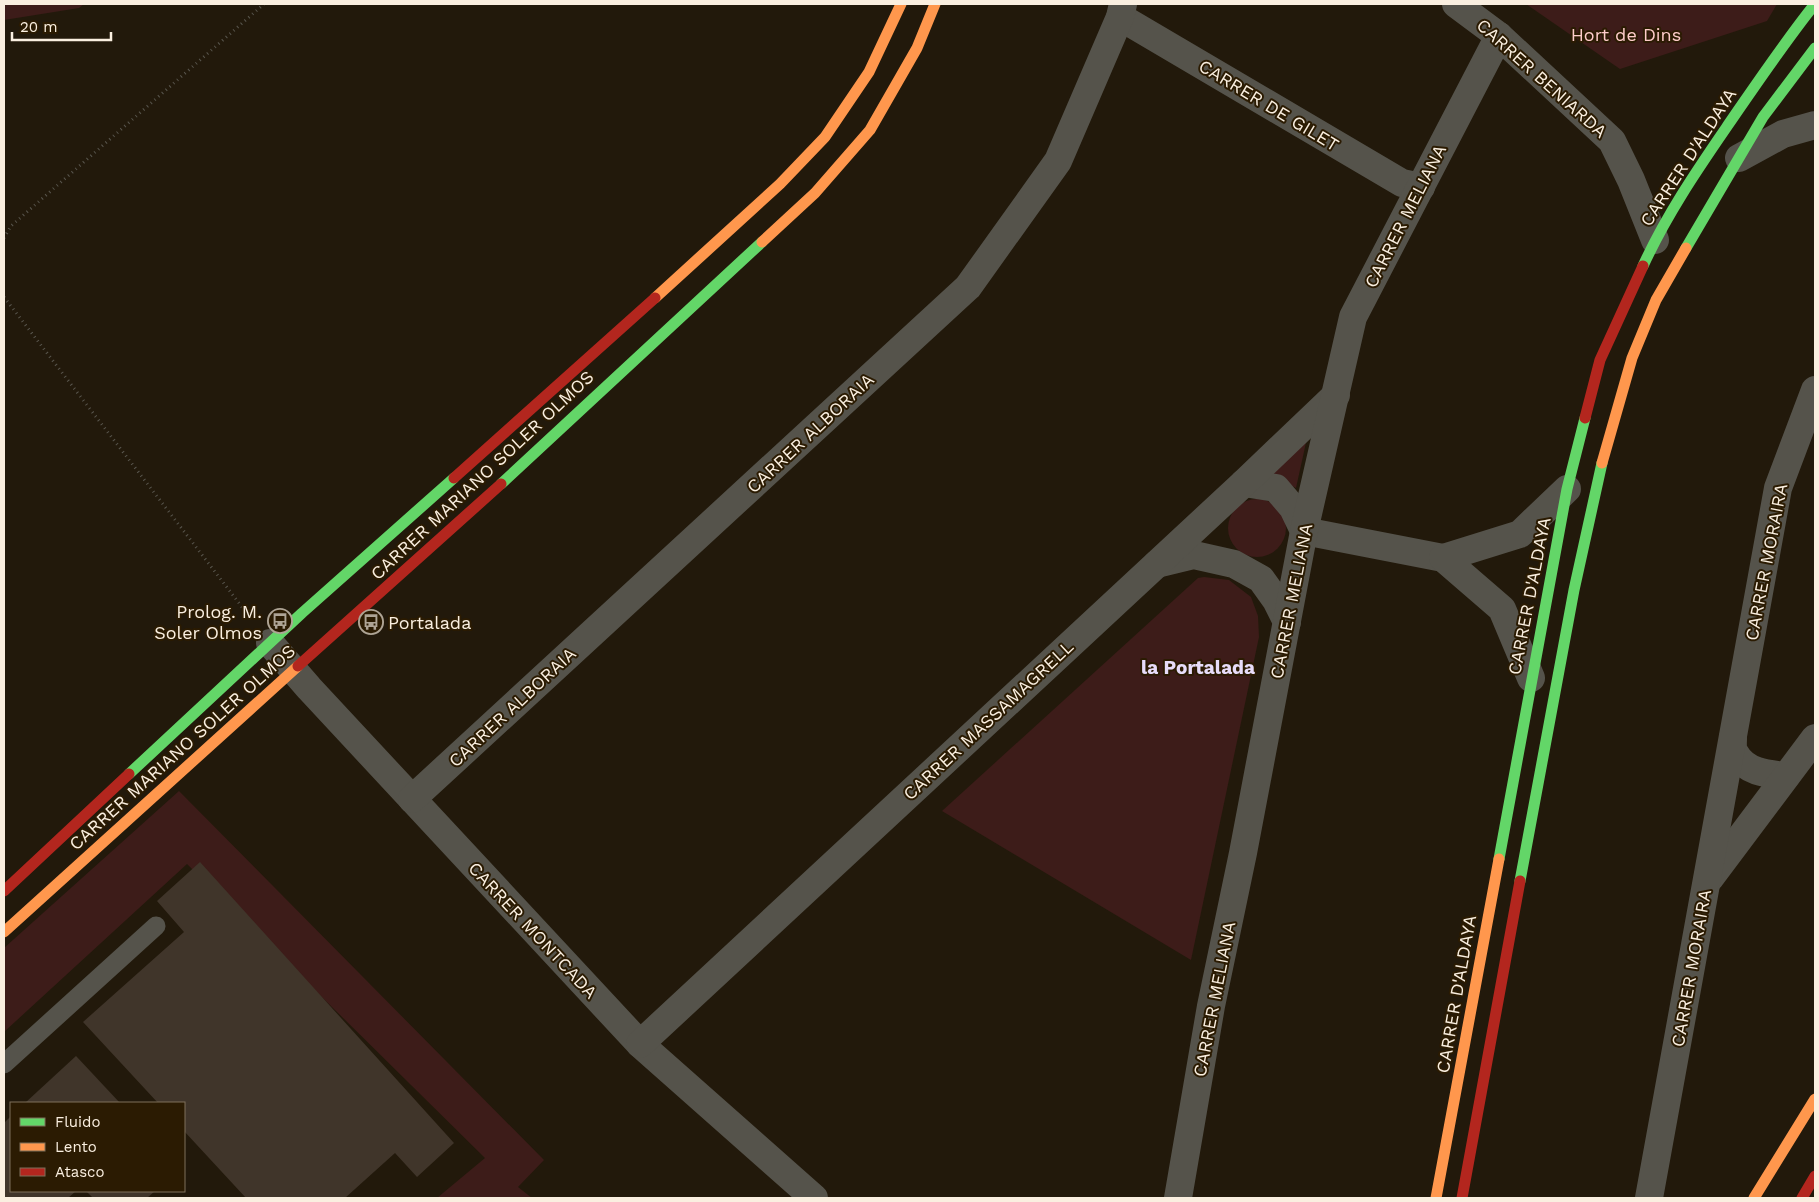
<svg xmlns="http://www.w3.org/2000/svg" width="1819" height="1202" font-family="'Work Sans',sans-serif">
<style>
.green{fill:#3d1c19}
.building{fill:#40352a}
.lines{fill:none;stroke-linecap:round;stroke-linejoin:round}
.path{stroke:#59564e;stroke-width:3;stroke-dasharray:1 4;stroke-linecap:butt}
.lane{stroke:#55534b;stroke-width:19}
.street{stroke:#55534b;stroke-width:28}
.fast{stroke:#63d668;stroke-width:11}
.slow{stroke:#ff974d;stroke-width:11}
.jam{stroke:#b3261e;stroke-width:11}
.labels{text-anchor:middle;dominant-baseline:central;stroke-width:4;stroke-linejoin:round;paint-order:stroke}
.park-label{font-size:18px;fill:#fecdca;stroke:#2b1b02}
.street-label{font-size:18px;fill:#faefe0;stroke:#2b1b02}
.poi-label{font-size:18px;fill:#faefe0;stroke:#2b1b02;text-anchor:end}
.neighbourhood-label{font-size:19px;font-weight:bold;fill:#e7dcf9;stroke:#2b1b02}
</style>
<rect width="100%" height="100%" fill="#22190b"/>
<g class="green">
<path d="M 4,4 L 84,4 L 79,8 L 4,20 Z"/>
<path d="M 1526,4 L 1777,4 L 1767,21 L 1620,69 Z"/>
<path d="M 1307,438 L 1296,488 L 1267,473 Z"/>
<circle cx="1257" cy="528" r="29"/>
<path d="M 1204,577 L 1229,580 L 1251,597 L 1258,616 L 1259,637 L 1191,960 L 942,811 L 1198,578 Z"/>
<path d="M 179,791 L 544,1160 L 518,1187 L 532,1198 L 437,1198 L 485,1158 L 187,864 L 4,1032 L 4,948 Z"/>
</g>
<g class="building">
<path d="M 200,862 L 454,1143 L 417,1177 L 395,1153 L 345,1198 L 246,1198 L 184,1131 L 184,1103 L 158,1103 L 83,1022 L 184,932 L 157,901 Z"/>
<path d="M 76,1056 L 120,1103 L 25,1103 Z"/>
<path d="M 11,1116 L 11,1191 L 76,1191 L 68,1198 L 4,1198 L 4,1123 Z"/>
<path d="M 86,1191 L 155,1191 L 147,1198 L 93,1198 Z"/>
</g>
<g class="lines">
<g class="path">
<path d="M 4,238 L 11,226 L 264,4"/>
<path d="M 4,297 L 252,620"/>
</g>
<path class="lane" d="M 4,1064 L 156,926"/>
<g class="street">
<path d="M 1456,4 L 1499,36 L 1612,141 L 1631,180 L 1655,240"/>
<path d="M 1120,17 L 1402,183 L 1421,187"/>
<path d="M 1739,158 L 1783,134 L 1815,125"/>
<path d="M 1244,483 L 1276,488 L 1293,508 L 1304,531 L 1443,558"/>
<path d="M 1157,564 L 1194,555 L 1234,564 L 1261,579 L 1276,600 L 1287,622"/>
<path d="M 270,643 L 309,688 L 640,1044 L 814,1198"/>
<path d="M 1531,678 L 1502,609 L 1443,558 L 1520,534 L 1567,489"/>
<path d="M 1733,738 C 1733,743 1732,750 1735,753 C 1745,772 1767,774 1786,776"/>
<path d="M 412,799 L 968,287 L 1058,161 L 1120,17 L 1123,4"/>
<path d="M 1710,878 L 1815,738"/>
<path d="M 640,1044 L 1244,483 L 1336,395"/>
<path d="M 1178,1198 L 1211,1006 L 1243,853 L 1304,531 L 1353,317 L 1499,36"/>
<path d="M 1649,1198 L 1778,488 L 1815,390"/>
</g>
<g class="fast">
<path d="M 1686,248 L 1763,117 L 1815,48"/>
<path d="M 1643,266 C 1666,216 1695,173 1726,128 C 1755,86 1783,44 1815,4"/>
<path d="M 501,484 L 762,242"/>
<path d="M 129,774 L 302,613 L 454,478"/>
<path d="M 1499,859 L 1567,489 L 1585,418"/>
<path d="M 1520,881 L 1574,590 L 1602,463"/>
</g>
<g class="slow">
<path d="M 762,242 L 815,193 L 870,130 L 917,48 L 935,4"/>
<path d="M 655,298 L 780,184 L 825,137 L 869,72 L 901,4"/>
<path d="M 1602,463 L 1632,358 L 1656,300 L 1686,248"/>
<path d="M 4,932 L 298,666"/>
<path d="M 1436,1198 L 1499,859"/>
<path d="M 1754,1198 L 1815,1099"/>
</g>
<g class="jam">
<path d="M 1585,418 L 1600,360 L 1643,266"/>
<path d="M 454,478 L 655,298"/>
<path d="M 298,666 L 501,484"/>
<path d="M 4,891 L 129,774"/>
<path d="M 1462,1198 L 1520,881"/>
<path d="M 1802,1198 L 1815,1176"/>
</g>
</g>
<defs>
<symbol id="bus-ring" viewBox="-11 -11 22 22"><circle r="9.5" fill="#2b1b02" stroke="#aea495" stroke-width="1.5"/><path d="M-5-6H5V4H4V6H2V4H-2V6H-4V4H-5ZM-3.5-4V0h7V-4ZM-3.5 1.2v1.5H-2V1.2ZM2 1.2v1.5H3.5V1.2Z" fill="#aea495"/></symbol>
</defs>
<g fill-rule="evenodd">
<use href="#bus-ring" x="266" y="607" width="28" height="28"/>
<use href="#bus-ring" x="357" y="608" width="28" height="28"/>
</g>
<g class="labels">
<g class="park-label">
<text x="1626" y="34">Hort de Dins</text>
</g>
<g class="street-label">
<text transform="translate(1542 78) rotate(42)">CARRER BENIARDA</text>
<text transform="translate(1269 105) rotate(31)">CARRER DE GILET</text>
<text transform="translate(1688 157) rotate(-57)">CARRER D'ALDAYA</text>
<text transform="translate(1405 216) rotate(-63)">CARRER MELIANA</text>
<text transform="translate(810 433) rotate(-43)">CARRER ALBORAIA</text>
<text transform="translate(482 475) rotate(-43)">CARRER MARIANO SOLER OLMOS</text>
<text transform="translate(1766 562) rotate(-79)">CARRER MORAIRA</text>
<text transform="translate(1529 596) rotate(-79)">CARRER D'ALDAYA</text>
<text transform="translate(1291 601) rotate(-79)">CARRER MELIANA</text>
<text transform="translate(512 707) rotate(-43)">CARRER ALBORAIA</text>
<text transform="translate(988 720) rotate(-43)">CARRER MASSAMAGRELL</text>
<text transform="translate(182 747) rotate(-42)">CARRER MARIANO SOLER OLMOS</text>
<text transform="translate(533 930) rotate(47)">CARRER MONTCADA</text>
<text transform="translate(1691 968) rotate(-80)">CARRER MORAIRA</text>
<text transform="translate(1456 994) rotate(-80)">CARRER D'ALDAYA</text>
<text transform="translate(1214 999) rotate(-79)">CARRER MELIANA</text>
</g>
<g class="poi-label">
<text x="262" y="611">Prolog. M.<tspan x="262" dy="21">Soler Olmos</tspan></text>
<text x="388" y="622" text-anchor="start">Portalada</text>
</g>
<g class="neighbourhood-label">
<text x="1198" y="667">la Portalada</text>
</g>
</g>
<rect width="1819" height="1202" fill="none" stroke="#faefe0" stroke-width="10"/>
<rect x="10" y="1102" width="175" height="90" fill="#2b1b02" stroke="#7e705b"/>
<rect x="20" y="1118" width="25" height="8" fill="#63d668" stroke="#7e705b"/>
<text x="55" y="1127" font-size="15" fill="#faefe0">Fluido</text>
<rect x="20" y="1143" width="25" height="8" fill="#ff974d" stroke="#7e705b"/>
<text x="55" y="1152" font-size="15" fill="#faefe0">Lento</text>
<rect x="20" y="1168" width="25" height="8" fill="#b3261e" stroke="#7e705b"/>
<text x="55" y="1177" font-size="15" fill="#faefe0">Atasco</text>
<path d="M12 32v8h99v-8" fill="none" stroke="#faefe0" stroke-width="2.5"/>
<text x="20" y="32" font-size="15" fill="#faefe0" stroke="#2b1b02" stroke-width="4" paint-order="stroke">20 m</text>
</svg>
